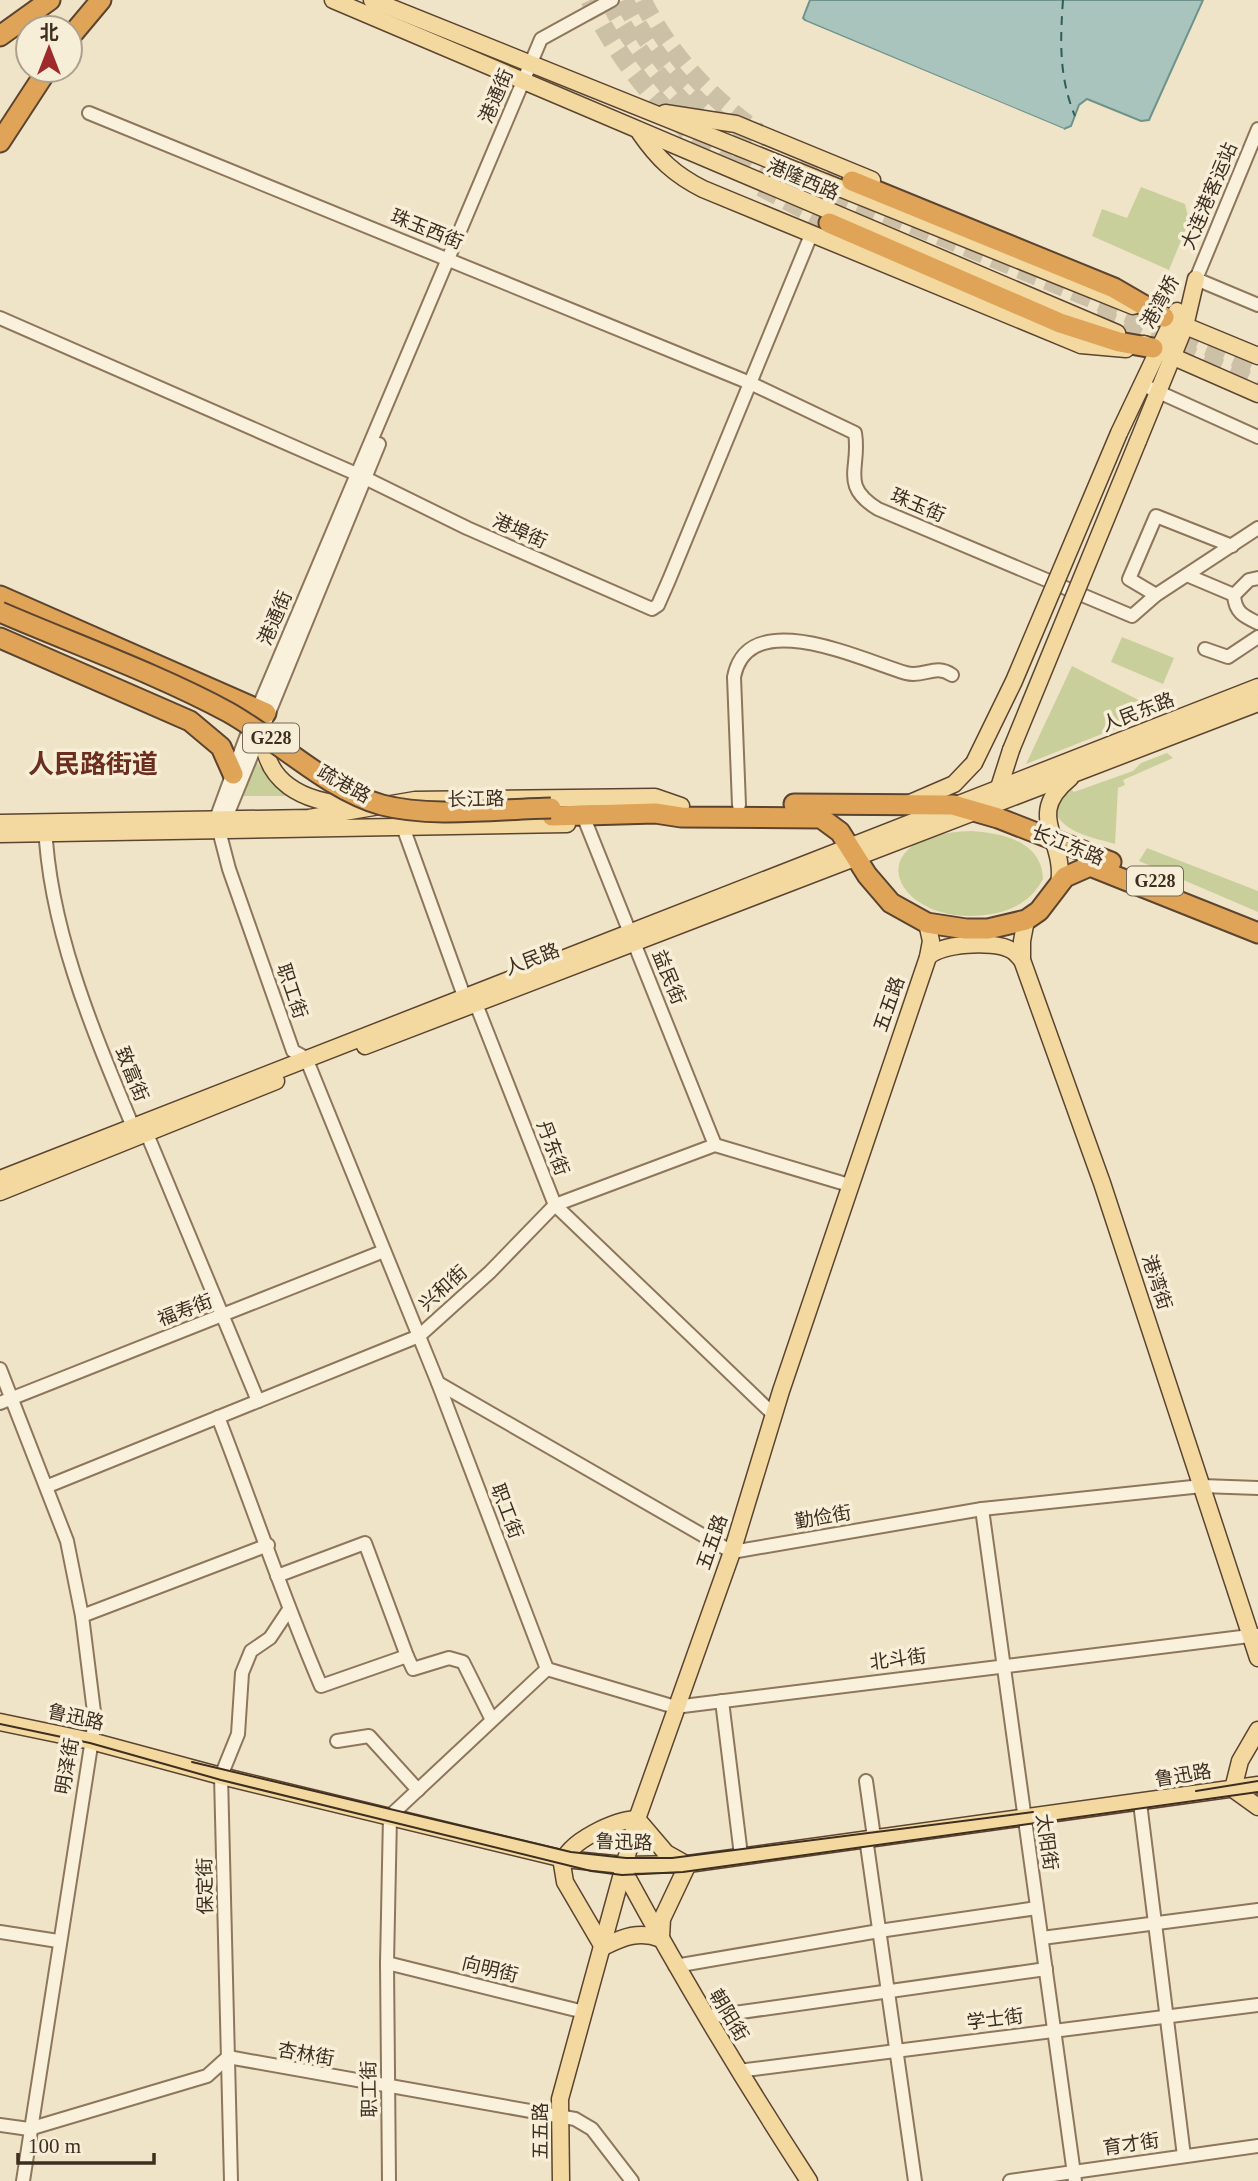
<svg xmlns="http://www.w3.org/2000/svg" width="1258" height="2181" font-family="'Times New Roman','Noto Sans SC',serif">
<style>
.green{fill:#c9cf9b}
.water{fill:#a9c4bc;stroke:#6f938a;stroke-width:2}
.pier{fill:#f0e4c8}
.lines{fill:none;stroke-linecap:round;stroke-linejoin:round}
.ferry{stroke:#2f5d5a;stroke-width:2;stroke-dasharray:9 7;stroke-linecap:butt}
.highway-tunnel{stroke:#ccc0a6;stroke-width:19;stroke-dasharray:19 10;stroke-linecap:butt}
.minor-casing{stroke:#8d765c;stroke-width:16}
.major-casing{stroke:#5b4430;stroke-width:19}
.highway-casing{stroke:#5b4430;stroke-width:23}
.minor{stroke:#faf1dc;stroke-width:12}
.major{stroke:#f3d9a0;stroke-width:16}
.highway{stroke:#e0a458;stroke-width:19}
.tram{stroke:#3d2e20;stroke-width:2}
.major-bridge-casing{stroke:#5b4430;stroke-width:19;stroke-linecap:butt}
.highway-bridge-casing{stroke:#5b4430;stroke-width:23;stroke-linecap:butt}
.major-bridge{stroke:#f3d9a0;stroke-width:16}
.highway-bridge{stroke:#e0a458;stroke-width:19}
.labels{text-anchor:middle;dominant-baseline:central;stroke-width:7;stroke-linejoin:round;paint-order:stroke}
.shield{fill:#f7eed8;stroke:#756857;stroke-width:2}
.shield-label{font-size:18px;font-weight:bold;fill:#3d2e20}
.street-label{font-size:19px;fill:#3d2e20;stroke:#f7eed8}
.district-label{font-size:26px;font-weight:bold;fill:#6b2e1e;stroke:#f7eed8}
</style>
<rect width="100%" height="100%" fill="#f0e4c8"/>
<g class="green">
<path d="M 1141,187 L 1185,204 L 1189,221 L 1169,270 L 1092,236 L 1102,209 L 1127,218 Z"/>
<path d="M 1122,637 L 1174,658 L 1163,684 L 1111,662 Z"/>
<path d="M 1072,666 L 1160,711 L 1026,764 Z"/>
<path d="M 1167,753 L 1173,758 L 1123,780 L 1125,785 L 1118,788 L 1115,844 C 1092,837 1066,834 1054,811 L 1062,794 L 1071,789 L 1074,792 L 1133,771 L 1141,763 Z"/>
<path d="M 255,760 L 273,782 L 294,796 L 238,796 Z"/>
<path d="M 971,831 C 1002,833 1042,841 1043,879 C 1033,898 1017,908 997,913 C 898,934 848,835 971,831 Z"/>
<path d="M 1147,848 L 1258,891 L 1258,912 L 1139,861 Z"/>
</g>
<path class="water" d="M 810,0 L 1203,0 L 1149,120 L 1141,121 L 1087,99 L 1079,105 L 1071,126 L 1064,129 L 806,21 L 803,18 Z"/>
<path class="pier" d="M 805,21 L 1064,129 L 1063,132 L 804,24 Z"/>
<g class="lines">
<path class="ferry" d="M 1063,0 C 1060,41 1059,78 1075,116"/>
<g class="highway-tunnel">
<path d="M 590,0 C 622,69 672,123 733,168"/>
<path d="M 609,0 C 633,49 667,88 706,125"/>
<path d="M 624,0 C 653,60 705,114 759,152"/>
<path d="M 642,0 C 668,53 710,98 758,132"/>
<path d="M 738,150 L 768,171 L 843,209"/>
<path d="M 802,158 L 852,181"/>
<path d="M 761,187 L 829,223"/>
<path d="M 832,192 L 1258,367"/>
<path d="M 1096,316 L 1258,384"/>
</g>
<defs>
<g id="minor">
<path d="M 89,113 L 750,383 L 855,433 C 861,468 839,485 878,509 L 1132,616 L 1156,595 L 1258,528"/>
<path d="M 1258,129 L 1196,279 L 1258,305"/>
<path d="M 0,318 L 361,476 L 467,528 L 652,609 L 658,605 L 669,580 L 811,235"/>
<path d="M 1141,384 L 1258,437"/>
<path d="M 1189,576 L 1234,595 L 1249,580 L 1258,578"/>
<path d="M 1156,595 L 1129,579 L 1156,516 L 1232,546"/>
<path d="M 1234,595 C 1235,612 1243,616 1258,623"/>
<path d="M 1205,649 L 1228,657 L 1258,637"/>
<path d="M 739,805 L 734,677 C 748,604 864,661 906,673 C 924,678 935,663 952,675"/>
<path d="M 586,823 L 715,1145"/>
<path d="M 45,824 C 49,928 93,1031 133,1127 L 147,1134 L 258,1401"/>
<path d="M 223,825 L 379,444"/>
<path d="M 403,827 L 464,996 L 476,1004 L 555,1205 L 773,1414"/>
<path d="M 0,1369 L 67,1541 L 82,1616 L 95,1720 L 23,2181"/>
<path d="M 438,1383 L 732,1552 L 982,1509 L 1202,1486 L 1258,1488"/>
<path d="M 0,1403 L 384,1251"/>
<path d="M 218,1417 C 253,1507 283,1598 321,1686 L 407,1656 L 413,1669 L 449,1658 L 463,1662 L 492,1720"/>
<path d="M 48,1486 L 419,1336 L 490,1272 L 555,1205 L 715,1145 L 849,1185"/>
<path d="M 982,1509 L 1075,2181"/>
<path d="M 277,1576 L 365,1543 L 407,1656"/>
<path d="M 82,1616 L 268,1545"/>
<path d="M 547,1669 L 675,1707 L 1258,1635"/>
<path d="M 722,1701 L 741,1855"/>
<path d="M 337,1741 L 369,1736 L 418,1790"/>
<path d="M 866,1781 L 874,1837"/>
<path d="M 1140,1803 L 1184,2156"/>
<path d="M 866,1838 L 915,2181"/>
<path d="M 0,1932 L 58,1941"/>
<path d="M 1042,1938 L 1258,1910"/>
<path d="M 387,1963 L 584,2012"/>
<path d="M 675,1966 L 879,1931 L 1037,1908"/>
<path d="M 706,2017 L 1046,1969"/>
<path d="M 738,2071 L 1258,2005"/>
<path d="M 0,2125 L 29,2129 L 207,2076 L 228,2057 L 575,2119 L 592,2129 L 632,2181"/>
<path d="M 231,2181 L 221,1776 L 238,1734 L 242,1673 L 251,1651 L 270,1638 L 288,1611"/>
<path d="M 389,2181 L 387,1963 L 390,1816 L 547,1669 L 438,1383 L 306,1058 L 293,1051 L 229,869 L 216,819 L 248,732 L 541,39 L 612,0"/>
<path d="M 1010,2181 L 1258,2146"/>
</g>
<g id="major">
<path d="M 333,0 L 1117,333"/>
<path d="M 372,0 L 1133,306"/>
<path d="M 665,113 L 736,124 L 872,180"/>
<path d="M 640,133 C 658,159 675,175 703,189 L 1081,345 L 1126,349"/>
<path d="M 1154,313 L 1258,356"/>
<path d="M 1144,344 L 1258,394"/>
<path d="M 1119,433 L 1177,311"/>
<path d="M 1138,441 L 1185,326 L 1196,279"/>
<path d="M 263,725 C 260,783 304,803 354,805"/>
<path d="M 996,797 L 1011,750"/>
<path d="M 910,803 L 954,784 L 974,763"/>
<path d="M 0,823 L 309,818 L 415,800 L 655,797 L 681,806"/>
<path d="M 0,834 L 567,824"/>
<path d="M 1059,885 C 1067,839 1023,816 1070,778"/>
<path d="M 1026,920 L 1022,941 L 1022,960 L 1102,1183 L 1258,1658"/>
<path d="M 928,957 C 941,943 992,941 1009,949 C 1015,951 1018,956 1022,960"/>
<path d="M 365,1046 L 1258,703"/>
<path d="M 0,1179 L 1258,687"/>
<path d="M 0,1192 L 276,1081"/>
<path d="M 0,1722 L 91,1741 L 221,1776 L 564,1859 L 624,1865 L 688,1864 L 1258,1785"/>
<path d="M 1258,1730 L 1240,1761 L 1233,1789 L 1258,1807"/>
<path d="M 637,1819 C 615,1820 568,1841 562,1864 L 565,1882 L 603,1947 C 623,1937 640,1930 661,1939"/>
<path d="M 637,1819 L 666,1853 L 682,1862"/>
<path d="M 624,1865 L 626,1875 C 683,1980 744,2081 809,2181"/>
<path d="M 661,1937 L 662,1919 L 688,1864"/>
<path d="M 561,2181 L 560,2099 L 637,1819 L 732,1552 L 781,1391 L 928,957 L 931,941 L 927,923"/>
</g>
<g id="highway">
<path d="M 0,36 L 50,0"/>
<path d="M 70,37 L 101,0"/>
<path d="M 0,142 L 47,70"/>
<path d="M 852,181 L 1114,288 L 1164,317"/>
<path d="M 829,223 L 1060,323 L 1119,342 L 1153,348"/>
<path d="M 0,596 L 266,713"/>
<path d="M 0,638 L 190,721 L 221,747 L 233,774"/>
<path d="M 794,804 L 953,805 L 998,818 L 1111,862"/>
<path d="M 552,816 L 655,813 L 681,817 L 821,818 L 840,832 L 867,875 L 891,903 L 927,923 L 966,929 L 988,929 L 1026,920 L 1039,911 L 1065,877 L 1090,866 L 1258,933"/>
</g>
</defs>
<use href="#minor" class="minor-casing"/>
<use href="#major" class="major-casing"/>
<use href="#highway" class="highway-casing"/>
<use href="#minor" class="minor"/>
<use href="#major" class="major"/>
<use href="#highway" class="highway"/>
<g class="tram">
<path d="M 0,1724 L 90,1743 L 221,1780 L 591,1871 L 622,1875 L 683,1872 L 1258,1792"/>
<path d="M 192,1762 L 571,1852 L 626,1858 L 672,1858 L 1033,1812"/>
<path d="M 1196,1791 L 1258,1781"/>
</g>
<defs>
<g id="major-bridge">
<path d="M 1011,750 L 1138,441"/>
<path d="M 974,763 L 1014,681 L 1119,433"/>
</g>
<path id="highway-bridge" d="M 0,612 C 74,644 158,674 228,712 C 278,740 328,790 382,805 C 432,818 499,809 551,808"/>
</defs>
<use href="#major-bridge" class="major-bridge-casing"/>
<use href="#highway-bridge" class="highway-bridge-casing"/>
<use href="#major-bridge" class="major-bridge"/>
<use href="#highway-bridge" class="highway-bridge"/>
</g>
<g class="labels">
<g class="shield">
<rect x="243" y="723.5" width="56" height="29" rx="5"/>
<rect x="1127" y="866.5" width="56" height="29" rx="5"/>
</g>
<g class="shield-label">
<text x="271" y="738">G228</text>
<text x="1155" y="881">G228</text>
</g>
<g class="street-label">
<text transform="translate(496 96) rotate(-67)">港通街</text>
<text transform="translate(803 179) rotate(23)">港隆西路</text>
<text transform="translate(1209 196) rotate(-67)">大连港客运站</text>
<text transform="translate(427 229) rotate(22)">珠玉西街</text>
<text transform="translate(1160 302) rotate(-61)">港湾桥</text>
<text transform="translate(918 505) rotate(23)">珠玉街</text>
<text transform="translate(520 531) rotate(24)">港埠街</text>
<text transform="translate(275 618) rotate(-67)">港通街</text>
<text transform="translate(1138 712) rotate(-21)">人民东路</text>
<text transform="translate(344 784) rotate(29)">疏港路</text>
<text transform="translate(476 799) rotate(-1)">长江路</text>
<text transform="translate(1068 845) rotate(22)">长江东路</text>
<text transform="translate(532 959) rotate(-21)">人民路</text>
<text transform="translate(669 977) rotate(68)">益民街</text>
<text transform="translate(292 991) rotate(71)">职工街</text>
<text transform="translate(889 1004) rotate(-71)">五五路</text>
<text transform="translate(132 1074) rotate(68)">致富街</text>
<text transform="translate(553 1148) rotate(69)">丹东街</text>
<text transform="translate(1157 1282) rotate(72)">港湾街</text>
<text transform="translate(443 1288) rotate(-42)">兴和街</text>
<text transform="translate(185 1310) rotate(-21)">福寿街</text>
<text transform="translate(507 1511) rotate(69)">职工街</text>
<text transform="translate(823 1517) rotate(-10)">勤俭街</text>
<text transform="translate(712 1542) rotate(-71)">五五路</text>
<text transform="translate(898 1659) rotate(-7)">北斗街</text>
<text transform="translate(76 1717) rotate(13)">鲁迅路</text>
<text transform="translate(67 1766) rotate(-80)">明泽街</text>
<text transform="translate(1183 1775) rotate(-9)">鲁迅路</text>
<text transform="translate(624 1842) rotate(2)">鲁迅路</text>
<text transform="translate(1047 1842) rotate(82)">太阳街</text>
<text transform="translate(205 1886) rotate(-91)">保定街</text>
<text transform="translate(490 1969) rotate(14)">向明街</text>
<text transform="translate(729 2015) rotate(59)">朝阳街</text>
<text transform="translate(995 2019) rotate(-7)">学士街</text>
<text transform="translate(306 2054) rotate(10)">杏林街</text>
<text transform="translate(369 2089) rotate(-91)">职工街</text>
<text transform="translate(540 2131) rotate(-90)">五五路</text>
<text transform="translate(1131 2144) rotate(-8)">育才街</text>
</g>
<g class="district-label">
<text x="93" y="764">人民路街道</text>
</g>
</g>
<g transform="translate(49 49)"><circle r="33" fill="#f7eed8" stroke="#ada18e" stroke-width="2"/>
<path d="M0-5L12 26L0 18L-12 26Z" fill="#9e2a2b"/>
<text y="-10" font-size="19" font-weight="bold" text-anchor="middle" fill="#3d2e20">北</text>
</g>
<path d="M18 2153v10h136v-10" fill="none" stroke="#3d2e20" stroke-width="3.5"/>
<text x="28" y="2153" font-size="21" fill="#3d2e20" stroke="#f7eed8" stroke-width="5" paint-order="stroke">100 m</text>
</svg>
